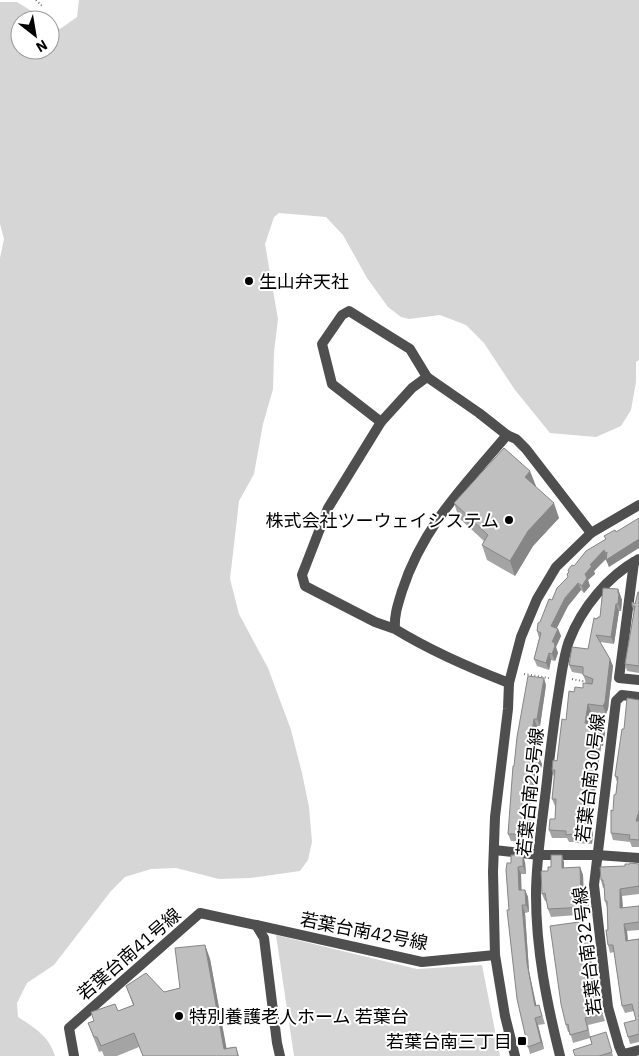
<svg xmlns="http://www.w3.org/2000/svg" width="639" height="1056" font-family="'IBM Plex Sans','Noto Sans JP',sans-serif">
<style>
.green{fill:#d6d6d6}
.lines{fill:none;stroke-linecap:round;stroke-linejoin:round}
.path{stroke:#717171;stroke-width:2;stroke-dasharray:1 2.5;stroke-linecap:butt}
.minor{stroke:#4f4f4f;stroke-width:10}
.tertiary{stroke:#4f4f4f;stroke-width:10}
.wall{fill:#a4a4a4}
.shaded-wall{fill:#868686}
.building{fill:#bfbfbf;stroke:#868686}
.poi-dot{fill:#000;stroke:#fff;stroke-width:2}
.labels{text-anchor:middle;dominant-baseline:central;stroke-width:4;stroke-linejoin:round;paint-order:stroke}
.poi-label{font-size:18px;fill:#000;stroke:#fff;text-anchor:start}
.street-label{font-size:18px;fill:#000;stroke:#fff}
</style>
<rect width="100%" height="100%" fill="#fff"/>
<g class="green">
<path d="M 79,0 L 639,0 L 639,360 L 636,362 L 636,382 L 631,410 L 621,426 L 596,437 L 550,433 L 515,390 L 484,343 L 466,325 L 440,315 L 409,319 L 401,317 L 388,307 L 367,278 L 343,235 L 326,217 L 279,213 L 274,217 L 265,244 L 278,319 L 274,352 L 273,389 L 263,424 L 254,474 L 239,501 L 230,579 L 239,614 L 268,668 L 291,730 L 302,773 L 309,807 L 312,842 L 308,860 L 300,871 L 250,878 L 219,879 L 176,868 L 151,869 L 125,877 L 111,891 L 54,965 L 27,983 L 17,1003 L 18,1017 C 35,1028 49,1036 55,1056 L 0,1056 L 0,258 L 4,239 L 0,224 L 0,2 L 17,2 L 46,20 L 20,20 L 20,50 L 50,50 L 50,23 L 60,29 L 77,17 Z"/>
<path d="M 276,935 L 417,969 L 482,965 L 500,1056 L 294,1056 Z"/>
</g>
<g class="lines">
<g class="path">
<path d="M 36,0 L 43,7"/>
<path d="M 524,674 L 549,678"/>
<path d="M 572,679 L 587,682"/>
</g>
<g class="minor">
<path d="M 381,422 L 332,384 L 322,344 L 342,315 L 349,311 L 410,349 L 427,377"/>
<path d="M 507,435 L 516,439 L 526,449 L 591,533"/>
<path d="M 634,562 L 619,678 L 639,680"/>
<path d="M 395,629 L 375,622 L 305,586 L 302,575 L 328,508 L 381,422 L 412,388 L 427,377 L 479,413 L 507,435 C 464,486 423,526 402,591 C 398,604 394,615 395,629 C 431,651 470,668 509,683"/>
<path d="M 639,697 L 622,695 L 616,701 L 594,885 L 608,1007 L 619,1046 L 622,1053 L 624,1054 L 639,1050"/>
<path d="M 494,850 L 539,855 L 597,855 L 639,858"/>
<path d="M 256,925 L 422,962 L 495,955"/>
<path d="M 74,1056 L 69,1028 L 200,913 L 256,925 L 264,938 L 277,1043 L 280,1056"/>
<path d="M 560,1056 C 547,1004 536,950 536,895 C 536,854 544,812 548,771 C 551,746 554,721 558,696 C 561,678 563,658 569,641 C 582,607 608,576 639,559"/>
</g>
<path class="tertiary" d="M 515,1056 L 505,1016 L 495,955 L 493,872 L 495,817 L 508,709 L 509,683 L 521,637 L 537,599 L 556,567 L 591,533 L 639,505"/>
</g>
<g class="wall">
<path d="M 535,486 L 559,518 L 533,546 L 515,576 L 487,560 L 482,545 L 484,541 L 459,518 L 454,503 L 536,486 Z"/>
<path d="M 613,531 L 609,567 L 606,558 L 594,571 L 595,574 L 588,580 L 590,586 L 584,593 L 581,590 L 568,606 L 557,628 L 558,629 L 561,636 L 556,647 L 558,653 L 555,661 L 551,660 L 549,670 L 537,666 L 534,659 L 539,638 L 537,631 L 540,622 L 552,600 L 568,577 L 567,574 L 574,566 L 606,539 L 604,536 Z"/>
<path d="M 618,589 L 622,600 L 621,611 L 619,611 L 614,644 L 600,642 L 610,659 L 613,666 L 608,709 L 606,714 L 591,712 L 589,724 L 602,726 L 605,733 L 603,746 L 601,746 L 593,807 L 586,806 L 584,816 L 593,833 L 592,844 L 576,843 L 575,842 L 569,842 L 567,838 L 552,838 L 549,830 L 555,819 L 555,806 L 552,799 L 554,777 L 552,770 L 557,761 L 566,720 L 574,692 L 583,688 L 588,684 L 586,683 L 583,674 L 572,672 L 569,665 L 588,649 L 597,619 L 600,617 Z"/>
<path d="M 639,592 L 639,673 L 627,671 L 625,664 L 634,612 L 632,606 L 635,604 Z"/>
<path d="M 546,685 L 540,726 L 537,726 L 534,741 L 536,746 L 535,756 L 542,764 L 540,772 L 536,772 L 534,788 L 531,788 L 529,819 L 531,819 L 533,826 L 533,834 L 523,835 L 524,842 L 511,841 L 508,834 L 514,766 Z"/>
<path d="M 639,700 L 639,847 L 632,847 L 630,842 L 613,840 L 611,833 L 617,782 L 615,776 L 624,729 Z"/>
<path d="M 525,862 L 526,874 L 521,874 L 521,890 L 525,890 L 528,897 L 529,912 L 525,913 L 529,971 L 536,1005 L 539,1005 L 545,1024 L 538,1025 L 544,1049 L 530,1054 L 528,1047 L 509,910 L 506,870 Z"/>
<path d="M 564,862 L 564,868 L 580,867 L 583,875 L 584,898 L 589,905 L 589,914 L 551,917 L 548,909 L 547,901 L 545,901 L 542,894 L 548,871 L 551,867 Z"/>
<path d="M 639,864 L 639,894 L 622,896 L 623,908 L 639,906 L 639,930 L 627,931 L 628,940 L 639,939 L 639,1042 L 630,1044 L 628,1037 L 636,1020 L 634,1011 L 625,1013 L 622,1006 L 614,952 L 610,953 L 608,945 L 607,907 L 605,901 L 604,888 L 603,888 L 601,880 L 625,866 Z"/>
<path d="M 582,929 L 583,941 L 590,940 L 593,947 L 594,959 L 591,959 L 596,990 L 593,991 L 595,1002 L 601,1009 L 605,1021 L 588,1025 L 590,1036 L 608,1039 L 613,1056 L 575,1056 L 592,1044 L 590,1038 L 573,1043 L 570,1032 L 568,1032 L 566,1025 Z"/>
<path d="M 205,945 L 210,959 L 226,1048 L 236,1047 L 239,1056 L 143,1056 L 139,1047 L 117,1056 L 104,1056 L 102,1051 L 99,1052 L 88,1023 L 133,1005 L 126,986 L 164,992 L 180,988 Z"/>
</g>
<g class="shaded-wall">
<path d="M 530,471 L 536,486 L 530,492 L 525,477 Z"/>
<path d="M 554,503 L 559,518 L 533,546 L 515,576 L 510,561 L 528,531 Z"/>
<path d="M 639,539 L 639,548 L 609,567 L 606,560 L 608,559 L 606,554 Z"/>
<path d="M 604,550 L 607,558 L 594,571 L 595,574 L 588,580 L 590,586 L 584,593 L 582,586 L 585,574 L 590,565 Z"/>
<path d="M 578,583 L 581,590 L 568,606 L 554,633 L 551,626 L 565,598 Z"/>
<path d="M 618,589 L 622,600 L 621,611 L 618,604 Z"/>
<path d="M 616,604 L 619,611 L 614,644 L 611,637 Z"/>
<path d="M 558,629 L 561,636 L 556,647 L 558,653 L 555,661 L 552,654 L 552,642 Z"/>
<path d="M 549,653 L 551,660 L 549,670 L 546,663 Z"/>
<path d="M 610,659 L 613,666 L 608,709 L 606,714 L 603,706 Z"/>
<path d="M 544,678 L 546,685 L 540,726 L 537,719 Z"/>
<path d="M 588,704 L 591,712 L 588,731 L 585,723 Z"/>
<path d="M 534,719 L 537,726 L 534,741 L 536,746 L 534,763 L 531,756 L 531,738 Z"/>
<path d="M 602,726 L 605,733 L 603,746 L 600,739 Z"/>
<path d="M 598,738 L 601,746 L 593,807 L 591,800 Z"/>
<path d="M 539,757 L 542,764 L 540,772 L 538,765 Z"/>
<path d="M 533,764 L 536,772 L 534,788 L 531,781 Z"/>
<path d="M 529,780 L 531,788 L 529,826 L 526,818 Z"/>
<path d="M 583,798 L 586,806 L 583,823 L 580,816 Z"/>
<path d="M 639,811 L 639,828 L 636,821 Z"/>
<path d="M 531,819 L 533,826 L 533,834 L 530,827 Z"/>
<path d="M 588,822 L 590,829 L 591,825 L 593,833 L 592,844 L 589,837 Z"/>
<path d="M 521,828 L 523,835 L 524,842 L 521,834 Z"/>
<path d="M 523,855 L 525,862 L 526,874 L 523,866 Z"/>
<path d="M 562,855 L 564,862 L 564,876 L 562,868 Z"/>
<path d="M 518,867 L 521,874 L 522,898 L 519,890 Z"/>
<path d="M 580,867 L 583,875 L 584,905 L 581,898 Z"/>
<path d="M 620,889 L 622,896 L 623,915 L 620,908 Z"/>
<path d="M 525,890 L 528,897 L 529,912 L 526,905 Z"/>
<path d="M 587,898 L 589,905 L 589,914 L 587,907 Z"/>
<path d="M 522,905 L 525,913 L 529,971 L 538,1013 L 535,1006 L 527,963 Z"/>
<path d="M 579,922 L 582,929 L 584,948 L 581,941 Z"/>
<path d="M 624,924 L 627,931 L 628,948 L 626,941 Z"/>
<path d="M 590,940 L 593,947 L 594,959 L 592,951 Z"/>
<path d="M 205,945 L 210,959 L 228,1056 L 224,1049 Z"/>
<path d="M 588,952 L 591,959 L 596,990 L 593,983 Z"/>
<path d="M 535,1018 L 538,1025 L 544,1049 L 541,1042 Z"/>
</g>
<g class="building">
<path d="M 504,448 L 530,471 L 525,477 L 554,503 L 528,531 L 510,561 L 482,545 L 488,535 L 454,503 Z"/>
<path d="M 639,518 L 639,539 L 606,560 L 607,552 L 606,554 L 604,550 L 590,565 L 592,566 L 585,574 L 587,578 L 582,586 L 578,583 L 565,598 L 551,626 L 558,629 L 552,642 L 554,642 L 555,646 L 552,654 L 549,653 L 546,663 L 534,659 L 541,633 L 537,631 L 538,623 L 540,622 L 549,599 L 552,600 L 557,588 L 568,577 L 567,574 L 569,572 L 568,570 L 572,565 L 574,566 L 586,551 L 606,539 L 604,536 L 613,531 L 615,530 L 616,532 Z"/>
<path d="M 603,588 L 618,589 L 618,593 L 619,593 L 618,604 L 616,604 L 611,637 L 596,635 L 610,659 L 605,702 L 603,706 L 588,704 L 585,723 L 602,726 L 600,739 L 598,738 L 591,800 L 583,798 L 580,816 L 585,816 L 584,822 L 588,822 L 588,825 L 591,825 L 589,837 L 573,836 L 573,834 L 566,835 L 566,831 L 549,830 L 550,819 L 555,819 L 556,799 L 552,799 L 555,770 L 552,770 L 553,760 L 557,761 L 562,719 L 566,720 L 569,691 L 574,692 L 575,687 L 583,688 L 583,683 L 592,684 L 593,679 L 583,675 L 583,667 L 569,665 L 572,647 L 588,649 L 594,618 L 597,619 L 598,617 L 600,617 Z"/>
<path d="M 638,592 L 639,592 L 639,666 L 625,664 L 635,606 L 632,606 L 632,602 L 635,604 Z"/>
<path d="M 528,676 L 544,678 L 537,719 L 534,719 L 531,738 L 533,738 L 531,756 L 539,757 L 538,765 L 533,764 L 531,781 L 529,780 L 526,818 L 531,819 L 530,827 L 521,828 L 521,834 L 508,834 L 513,766 L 514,766 L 517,737 Z"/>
<path d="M 627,698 L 639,700 L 639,811 L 636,821 L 639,821 L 639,840 L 629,839 L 630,835 L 611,833 L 611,810 L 613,811 L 614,795 L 616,794 L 618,777 L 615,776 L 622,729 L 624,729 Z"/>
<path d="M 511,855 L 523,855 L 523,866 L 518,867 L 519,890 L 525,890 L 526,905 L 522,905 L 527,963 L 535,1006 L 539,1005 L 542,1016 L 535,1018 L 541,1042 L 528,1047 L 517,999 L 507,910 L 509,910 L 506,870 L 507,863 L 511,863 Z"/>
<path d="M 551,855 L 562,855 L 562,868 L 580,867 L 581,898 L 587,898 L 587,907 L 548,909 L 545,893 L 542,894 L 541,871 L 548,871 L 548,867 L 551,867 Z"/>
<path d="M 630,863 L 639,864 L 639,886 L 620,889 L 620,908 L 639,906 L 639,922 L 624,924 L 626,941 L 639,939 L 639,1034 L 628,1037 L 624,1023 L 636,1020 L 632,1004 L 622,1006 L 613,945 L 608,945 L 606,930 L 608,930 L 607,901 L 605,901 L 604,884 L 603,884 L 603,880 L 601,880 L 600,867 L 625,866 L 625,864 L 630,864 Z"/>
<path d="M 579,922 L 581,941 L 590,940 L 592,951 L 588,952 L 593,983 L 591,983 L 594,1002 L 599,1001 L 602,1014 L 585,1018 L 588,1030 L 570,1035 L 568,1024 L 566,1025 L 561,1004 L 550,926 Z"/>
<path d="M 205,945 L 224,1049 L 236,1047 L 238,1056 L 143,1056 L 134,1033 L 101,1046 L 97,1037 L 94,1037 L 88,1023 L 94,1021 L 91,1012 L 115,1004 L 118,1011 L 134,1005 L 126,986 L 146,973 L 164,992 L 180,988 L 175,948 Z"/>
<path d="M 606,1032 L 612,1052 L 599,1056 L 575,1056 L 573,1050 L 592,1044 L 590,1037 Z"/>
</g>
<g class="poi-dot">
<circle cx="249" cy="281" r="5"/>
<circle cx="509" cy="520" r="5"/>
<circle cx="179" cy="1016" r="5"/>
<rect x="517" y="1036" width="10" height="10" rx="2.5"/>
</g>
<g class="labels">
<g class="poi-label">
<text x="259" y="281">生山弁天社</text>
<text x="499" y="520" text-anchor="end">株式会社ツーウェイシステム</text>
<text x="189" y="1016">特別養護老人ホーム 若葉台</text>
<text x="512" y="1041" text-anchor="end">若葉台南三丁目</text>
</g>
<g class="street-label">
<text transform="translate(590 778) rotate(-83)">若葉台南30号線</text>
<text transform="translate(530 792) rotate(-84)">若葉台南25号線</text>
<text transform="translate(364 931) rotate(11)">若葉台南42号線</text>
<text transform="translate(587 951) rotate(-97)">若葉台南32号線</text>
<text transform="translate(129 954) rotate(-41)">若葉台南41号線</text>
</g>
</g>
<g transform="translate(35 35) rotate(149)"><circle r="24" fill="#ffffff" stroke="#999999"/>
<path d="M0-4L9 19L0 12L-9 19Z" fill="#000000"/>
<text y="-8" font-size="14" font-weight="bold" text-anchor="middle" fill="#000000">N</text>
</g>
</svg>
